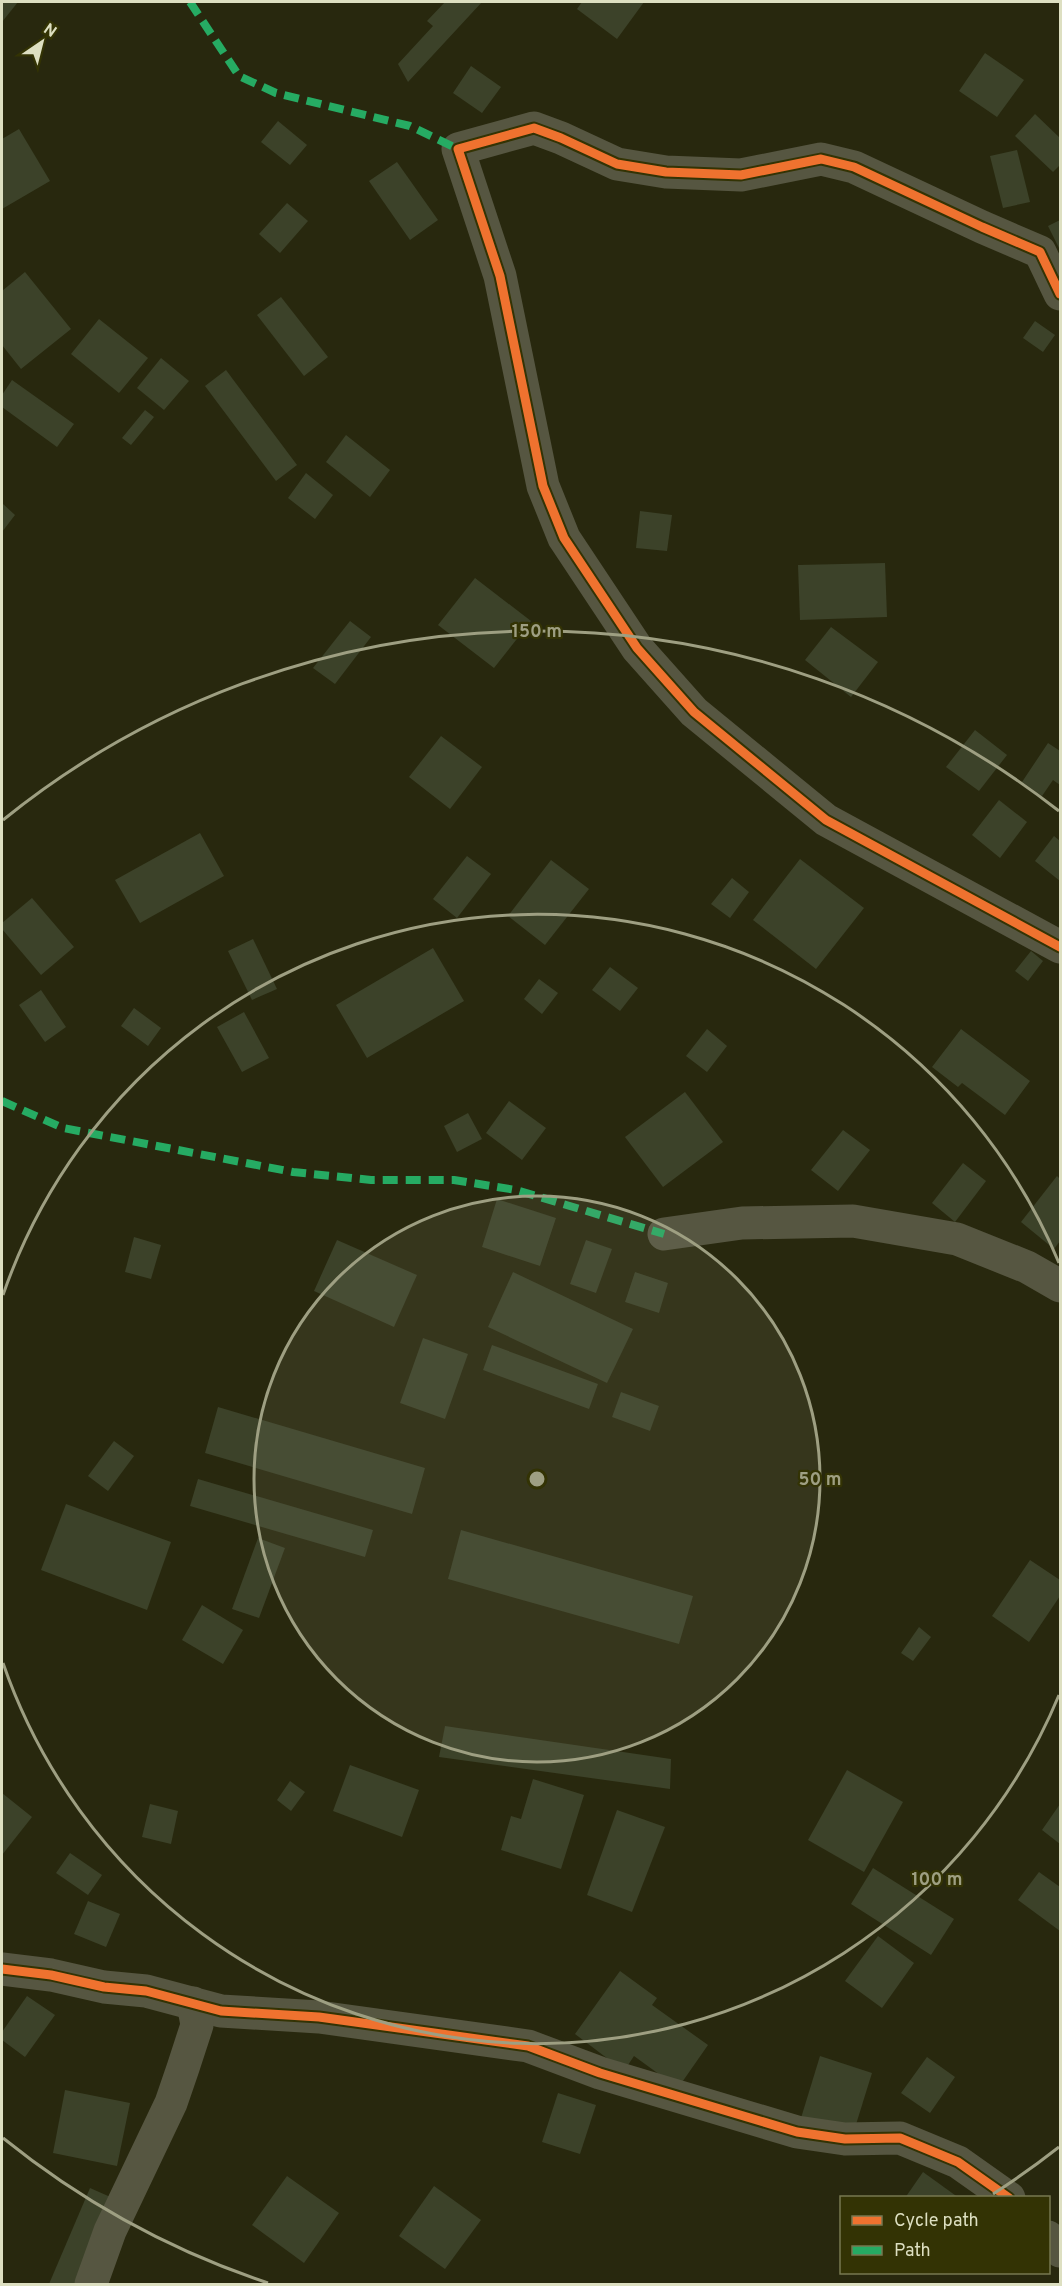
<svg xmlns="http://www.w3.org/2000/svg" width="1062" height="2286" font-family="Overpass,sans-serif">
<style>
.building{fill:#3c4229}
.lines{fill:none;stroke-linecap:round;stroke-linejoin:round}
.minor{stroke:#565641;stroke-width:33}
.quiet{stroke:#26ab63;stroke-width:8;stroke-dasharray:15 8;stroke-linecap:butt}
.cycleway-casing{stroke:#333304;stroke-width:13}
.cycleway{stroke:#ef722f;stroke-width:9}
.ring{fill:none;stroke:#9e9f82;stroke-width:3}
.centre{fill:#9e9f82;stroke:#333304;stroke-width:3}
.ring-label{font-size:18px;text-anchor:middle;font-weight:bold;fill:#9e9f82;stroke:#333304;stroke-width:4.5;stroke-linejoin:round;paint-order:stroke}
</style>
<rect width="100%" height="100%" fill="#28280e"/>
<g class="building">
<path d="M 2,2 L 18,2 L 2,22 Z"/>
<path d="M 445,2 L 482,2 L 408,82 L 398,64 L 433,26 L 427,21 Z"/>
<path d="M 582,2 L 644,2 L 617,39 L 577,9 Z"/>
<path d="M 985,53 L 1024,80 L 997,117 L 959,91 Z"/>
<path d="M 471,66 L 501,87 L 482,113 L 453,93 Z"/>
<path d="M 1035,114 L 1060,138 L 1060,165 L 1053,172 L 1015,136 Z"/>
<path d="M 278,121 L 307,145 L 290,165 L 261,142 Z"/>
<path d="M 19,129 L 50,181 L 2,209 L 2,139 Z"/>
<path d="M 1017,150 L 1030,202 L 1003,208 L 990,156 Z"/>
<path d="M 397,162 L 438,220 L 410,240 L 369,181 Z"/>
<path d="M 287,203 L 308,221 L 280,253 L 259,234 Z"/>
<path d="M 1060,220 L 1060,250 L 1048,226 Z"/>
<path d="M 25,272 L 71,329 L 21,369 L 2,345 L 2,291 Z"/>
<path d="M 281,297 L 328,357 L 304,376 L 257,315 Z"/>
<path d="M 99,319 L 148,358 L 119,393 L 71,354 Z"/>
<path d="M 1035,321 L 1055,335 L 1043,352 L 1023,338 Z"/>
<path d="M 161,358 L 189,381 L 164,410 L 137,388 Z"/>
<path d="M 226,370 L 297,465 L 276,481 L 205,386 Z"/>
<path d="M 12,380 L 74,424 L 57,447 L 2,407 L 2,395 Z"/>
<path d="M 145,410 L 154,417 L 131,445 L 122,438 Z"/>
<path d="M 346,435 L 390,470 L 370,497 L 326,462 Z"/>
<path d="M 306,473 L 333,495 L 315,519 L 288,498 Z"/>
<path d="M 2,503 L 15,515 L 2,532 Z"/>
<path d="M 640,511 L 672,515 L 667,551 L 636,548 Z"/>
<path d="M 885,563 L 887,617 L 800,620 L 798,565 Z"/>
<path d="M 475,578 L 531,621 L 494,668 L 438,625 Z"/>
<path d="M 350,621 L 371,637 L 335,684 L 313,668 Z"/>
<path d="M 831,627 L 878,662 L 851,697 L 805,660 Z"/>
<path d="M 975,730 L 1007,755 L 979,791 L 946,767 Z"/>
<path d="M 441,736 L 482,767 L 450,809 L 409,777 Z"/>
<path d="M 1048,743 L 1060,751 L 1060,785 L 1053,780 L 1042,796 L 1022,782 Z"/>
<path d="M 999,800 L 1027,822 L 1000,858 L 972,835 Z"/>
<path d="M 200,833 L 224,876 L 140,923 L 115,880 Z"/>
<path d="M 1054,836 L 1060,841 L 1060,881 L 1035,861 Z"/>
<path d="M 467,856 L 491,874 L 457,918 L 433,899 Z"/>
<path d="M 800,859 L 864,908 L 816,969 L 753,920 Z"/>
<path d="M 551,860 L 589,889 L 545,945 L 508,916 Z"/>
<path d="M 732,878 L 749,892 L 730,918 L 711,904 Z"/>
<path d="M 32,898 L 74,947 L 41,975 L 2,929 L 2,923 Z"/>
<path d="M 253,939 L 277,989 L 252,1000 L 228,951 Z"/>
<path d="M 433,948 L 464,1001 L 367,1058 L 336,1005 Z"/>
<path d="M 1031,951 L 1043,961 L 1028,981 L 1015,971 Z"/>
<path d="M 610,967 L 638,988 L 620,1011 L 592,990 Z"/>
<path d="M 539,979 L 558,993 L 542,1014 L 524,999 Z"/>
<path d="M 41,990 L 66,1027 L 45,1042 L 19,1005 Z"/>
<path d="M 134,1008 L 161,1028 L 148,1046 L 121,1026 Z"/>
<path d="M 244,1012 L 269,1058 L 242,1072 L 217,1027 Z"/>
<path d="M 707,1029 L 727,1046 L 707,1072 L 686,1056 Z"/>
<path d="M 961,1029 L 1030,1081 L 1005,1115 L 962,1083 L 958,1087 L 932,1067 Z"/>
<path d="M 685,1092 L 723,1142 L 663,1187 L 625,1137 Z"/>
<path d="M 509,1101 L 546,1128 L 522,1160 L 486,1133 Z"/>
<path d="M 468,1113 L 482,1139 L 457,1152 L 444,1126 Z"/>
<path d="M 843,1130 L 870,1150 L 838,1191 L 811,1170 Z"/>
<path d="M 963,1163 L 986,1181 L 955,1222 L 932,1203 Z"/>
<path d="M 1057,1176 L 1060,1179 L 1060,1241 L 1054,1249 L 1021,1222 Z"/>
<path d="M 497,1199 L 556,1218 L 540,1266 L 482,1247 Z"/>
<path d="M 134,1237 L 161,1245 L 151,1279 L 125,1272 Z"/>
<path d="M 337,1240 L 417,1275 L 394,1327 L 314,1291 Z"/>
<path d="M 586,1240 L 612,1249 L 596,1293 L 570,1284 Z"/>
<path d="M 513,1272 L 633,1329 L 607,1383 L 488,1327 Z"/>
<path d="M 635,1272 L 668,1283 L 659,1313 L 625,1302 Z"/>
<path d="M 423,1338 L 468,1354 L 445,1419 L 400,1403 Z"/>
<path d="M 492,1345 L 598,1384 L 589,1409 L 483,1370 Z"/>
<path d="M 621,1392 L 659,1406 L 650,1431 L 612,1417 Z"/>
<path d="M 218,1407 L 425,1468 L 412,1514 L 205,1453 Z"/>
<path d="M 114,1441 L 134,1456 L 108,1491 L 88,1476 Z"/>
<path d="M 198,1479 L 373,1530 L 365,1557 L 190,1506 Z"/>
<path d="M 66,1504 L 171,1542 L 147,1610 L 41,1570 Z"/>
<path d="M 461,1530 L 693,1596 L 679,1644 L 448,1579 Z"/>
<path d="M 258,1538 L 285,1548 L 259,1618 L 232,1609 Z"/>
<path d="M 1030,1560 L 1060,1580 L 1060,1596 L 1029,1642 L 992,1616 Z"/>
<path d="M 202,1605 L 243,1630 L 223,1664 L 182,1640 Z"/>
<path d="M 919,1627 L 931,1637 L 913,1661 L 901,1653 Z"/>
<path d="M 445,1726 L 671,1759 L 670,1789 L 439,1757 Z"/>
<path d="M 350,1765 L 419,1790 L 402,1837 L 333,1811 Z"/>
<path d="M 847,1770 L 903,1802 L 864,1872 L 808,1840 Z"/>
<path d="M 533,1779 L 584,1795 L 561,1869 L 501,1850 L 511,1816 L 521,1819 Z"/>
<path d="M 290,1781 L 305,1792 L 291,1811 L 277,1800 Z"/>
<path d="M 2,1793 L 32,1817 L 2,1855 Z"/>
<path d="M 150,1804 L 178,1811 L 171,1844 L 142,1837 Z"/>
<path d="M 1060,1804 L 1060,1844 L 1042,1830 Z"/>
<path d="M 617,1810 L 665,1827 L 632,1912 L 587,1895 Z"/>
<path d="M 70,1853 L 102,1875 L 88,1895 L 56,1873 Z"/>
<path d="M 873,1868 L 954,1919 L 931,1955 L 851,1904 Z"/>
<path d="M 1039,1872 L 1060,1887 L 1060,1931 L 1018,1900 Z"/>
<path d="M 88,1901 L 120,1914 L 106,1947 L 74,1934 Z"/>
<path d="M 878,1936 L 914,1963 L 882,2008 L 845,1981 Z"/>
<path d="M 620,1971 L 657,1998 L 652,2005 L 708,2045 L 678,2088 L 634,2056 L 624,2071 L 575,2034 Z"/>
<path d="M 27,1996 L 55,2015 L 25,2057 L 2,2040 L 2,2032 Z"/>
<path d="M 820,2056 L 872,2073 L 853,2134 L 801,2118 Z"/>
<path d="M 927,2057 L 955,2077 L 930,2113 L 901,2093 Z"/>
<path d="M 65,2090 L 130,2103 L 117,2166 L 53,2153 Z"/>
<path d="M 558,2093 L 596,2105 L 580,2154 L 542,2142 Z"/>
<path d="M 923,2172 L 959,2198 L 905,2198 Z"/>
<path d="M 287,2176 L 339,2213 L 304,2263 L 252,2225 Z"/>
<path d="M 434,2186 L 481,2220 L 445,2269 L 399,2236 Z"/>
<path d="M 90,2188 L 115,2199 L 79,2284 L 49,2284 Z"/>
</g>
<g class="lines">
<g class="minor">
<path d="M 1060,294 L 1040,252 L 982,227 L 854,167 L 821,159 L 741,175 L 666,172 L 617,164 L 561,138 L 534,128 L 458,149 L 500,276 L 543,486 L 564,538 L 637,648 L 694,712 L 826,820 L 1060,947"/>
<path d="M 664,1234 L 742,1223 L 853,1221 L 957,1239 L 1027,1267 L 1060,1286"/>
<path d="M 2,1969 L 51,1975 L 104,1987 L 146,1991 L 221,2011 L 319,2017 L 528,2046 L 600,2073 L 797,2132 L 845,2139 L 900,2138 L 958,2162 L 1009,2198"/>
<path d="M 1048,2237 L 1060,2251"/>
<path d="M 91,2284 L 110,2231 L 171,2103 L 183,2068 L 197,2025 L 193,2003"/>
</g>
<g class="quiet">
<path d="M 190,2 L 239,76 L 276,93 L 410,126 L 458,149"/>
<path d="M 2,1101 L 63,1128 L 293,1172 L 371,1180 L 454,1180 L 516,1190 L 664,1234"/>
</g>
<defs>
<g id="cycleway">
<path d="M 1060,294 L 1040,252 L 982,227 L 854,167 L 821,159 L 741,175 L 666,172 L 617,164 L 561,138 L 534,128 L 458,149 L 500,276 L 543,486 L 564,538 L 637,648 L 694,712 L 826,820 L 1060,947"/>
<path d="M 2,1969 L 51,1975 L 104,1987 L 146,1991 L 221,2011 L 319,2017 L 528,2046 L 600,2073 L 797,2132 L 845,2139 L 900,2138 L 958,2162 L 1009,2198"/>
</g>
</defs>
<use href="#cycleway" class="cycleway-casing"/>
<use href="#cycleway" class="cycleway"/>
</g>
<circle cx="537" cy="1479" r="283" fill="#9e9f82" fill-opacity=".12"/>
<g class="ring">
<circle cx="537" cy="1479" r="283"/>
<path d="M1059 1695A565 565 0 0 1 3 1663M3 1295A565 565 0 0 1 1059 1263"/>
<path d="M1059 2147A848 848 0 0 1 993 2194M268 2283A848 848 0 0 1 3 2138M3 820A848 848 0 0 1 1059 811"/>
</g>
<circle cx="537" cy="1479" r="9" class="centre"/>
<g class="ring-label">
<text x="537" y="637">150 m</text>
<text x="820" y="1485">50 m</text>
<text x="937" y="1885">100 m</text>
</g>
<rect width="1062" height="2286" fill="none" stroke="#dddfc1" stroke-width="6"/>
<rect x="840" y="2196" width="210" height="78" fill="#333304" stroke="#777850" stroke-width="1.5"/>
<rect x="852" y="2216" width="30" height="9" fill="#ef722f" stroke="#777850" stroke-width="1.5"/>
<text x="894" y="2226" font-size="18" fill="#dddfc1">Cycle path</text>
<rect x="852" y="2246" width="30" height="9" fill="#26ab63" stroke="#777850" stroke-width="1.5"/>
<text x="894" y="2256" font-size="18" fill="#dddfc1">Path</text>
<g transform="translate(42 42) rotate(35)" stroke="#333304" stroke-width="4.5" paint-order="stroke">
<path d="M0-4.5L10 22L0 15L-10 22Z" fill="#dddfc1"/>
<text y="-9" font-size="16" font-weight="bold" text-anchor="middle" fill="#dddfc1">N</text>
</g>
</svg>
